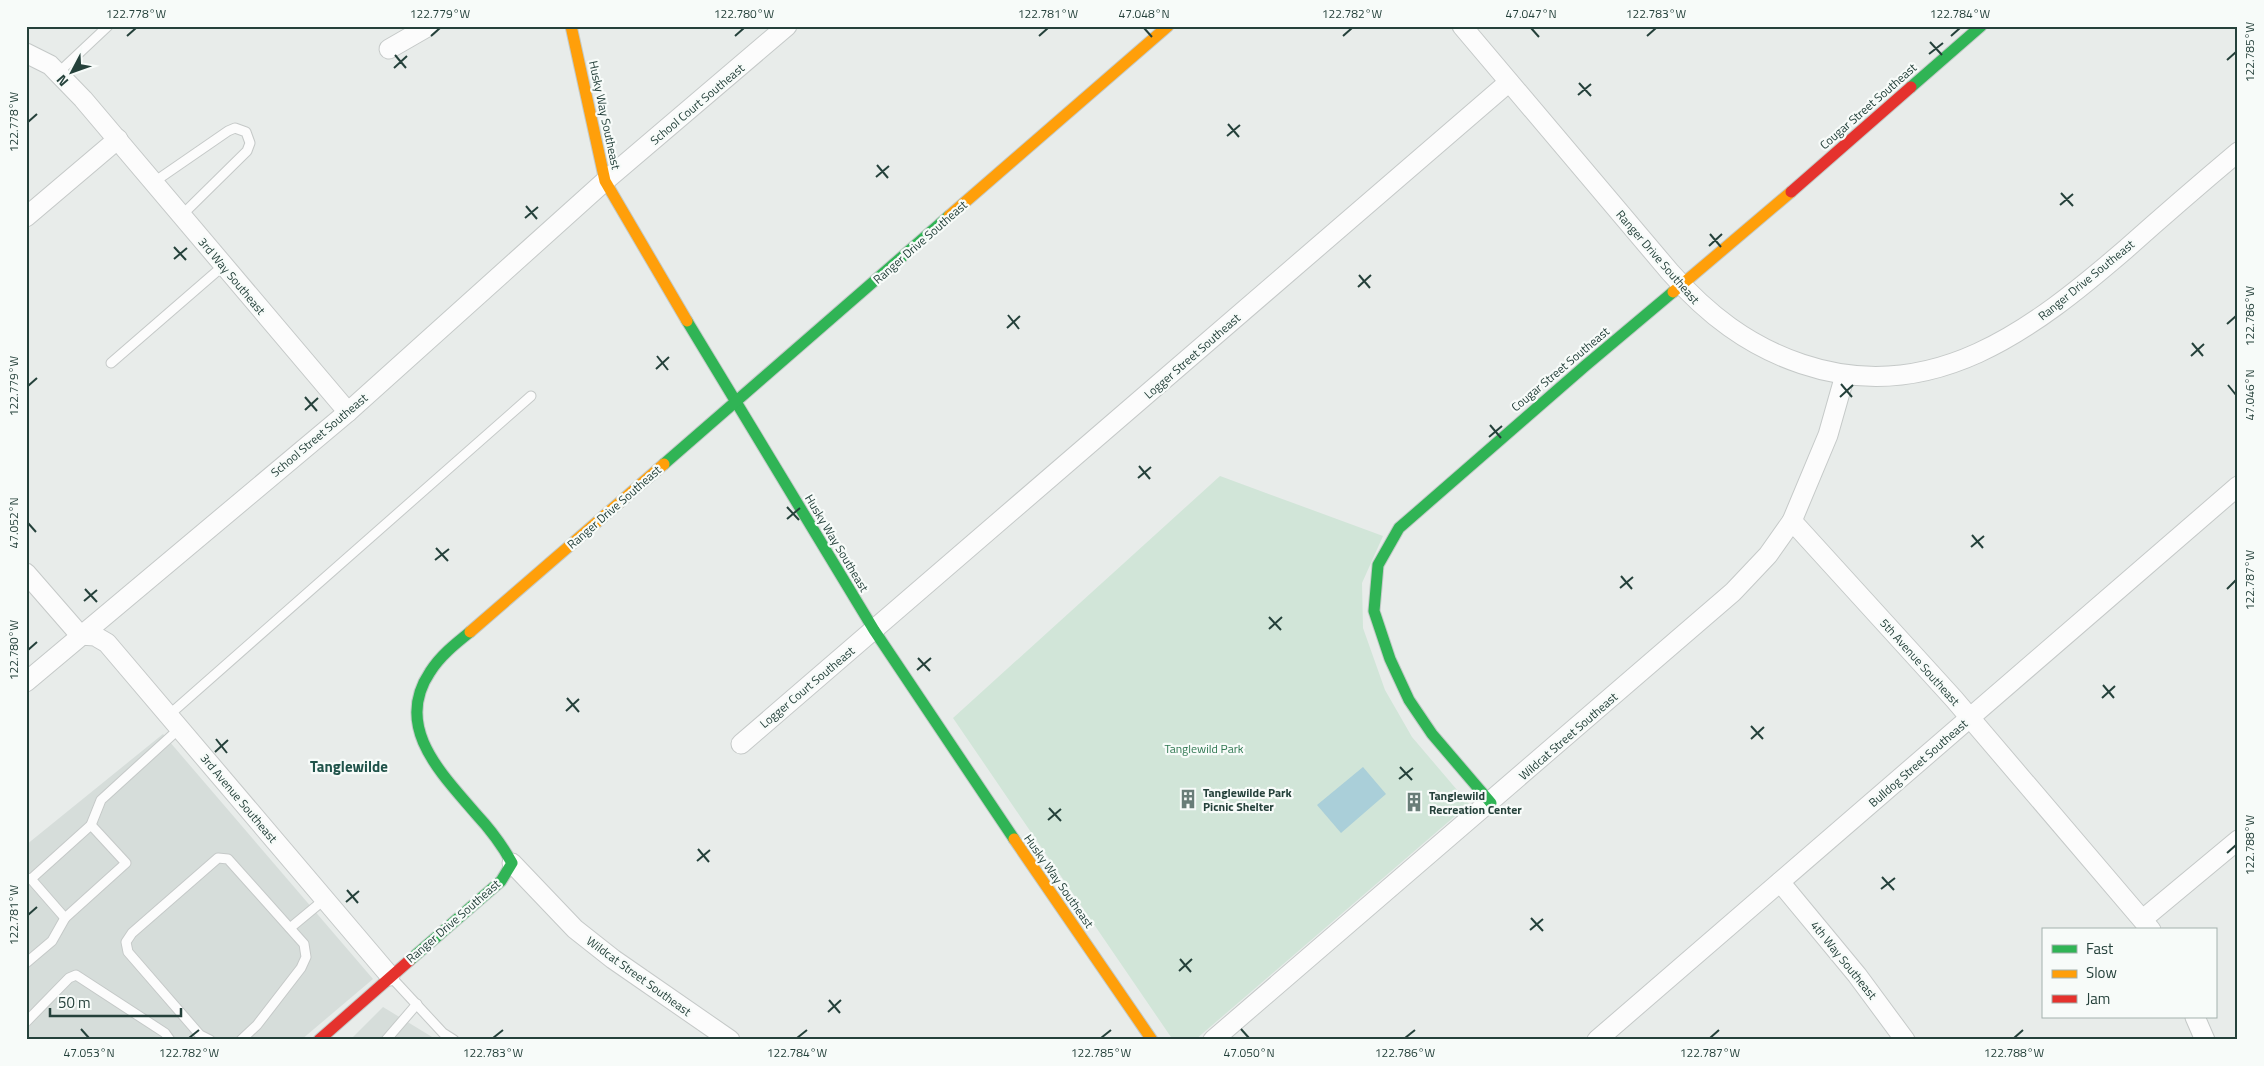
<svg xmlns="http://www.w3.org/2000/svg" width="2264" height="1066" font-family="'Titillium Web',sans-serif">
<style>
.built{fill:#d6ddda}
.green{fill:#d1e5d8}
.water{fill:#aacfd9}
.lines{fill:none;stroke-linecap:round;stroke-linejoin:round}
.lane-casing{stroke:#c5c9c8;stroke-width:11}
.street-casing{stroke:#c5c9c8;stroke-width:21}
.fast-casing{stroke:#c3cac8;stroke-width:13}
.slow-casing{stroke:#c3cac8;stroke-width:13}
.jam-casing{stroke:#c3cac8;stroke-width:13}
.lane{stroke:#fcfcfc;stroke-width:9}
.street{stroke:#fcfcfc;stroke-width:19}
.fast{stroke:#30b455;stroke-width:11}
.slow{stroke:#ff9f0a;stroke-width:11}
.jam{stroke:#e5322d;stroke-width:11}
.ticks{fill:none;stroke:#25413b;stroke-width:2}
.labels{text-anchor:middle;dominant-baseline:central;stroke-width:4.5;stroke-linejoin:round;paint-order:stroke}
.street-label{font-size:12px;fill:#25413b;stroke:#f7fbf9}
.park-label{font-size:12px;fill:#2f7751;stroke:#f7fbf9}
.poi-label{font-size:12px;font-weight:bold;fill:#25413b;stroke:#f7fbf9;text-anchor:start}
.quarter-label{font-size:15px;font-weight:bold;fill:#20534a;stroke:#f7fbf9}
.neatline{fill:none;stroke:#25413b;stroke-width:2}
.ticks-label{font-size:12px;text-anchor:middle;fill:#25413b}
</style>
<rect width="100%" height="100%" fill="#e8ecea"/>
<g class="built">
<path d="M 163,734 L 373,979 L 301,1040 L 26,1040 L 26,845 Z"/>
<path d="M 383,1007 L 437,1040 L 350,1040 Z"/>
</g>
<path class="green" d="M 1220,476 L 1383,536 L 1362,583 L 1363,628 L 1385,690 L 1412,737 L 1469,804 L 1195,1040 L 1173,1040 L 953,718 Z"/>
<path class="water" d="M 1363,767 L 1386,794 L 1341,833 L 1317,805 Z"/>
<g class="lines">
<defs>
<g id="lane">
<path d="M 58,73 L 108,26"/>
<path d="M 154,182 L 228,131 L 235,128 L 246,132 L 250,143 L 247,151 L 181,216"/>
<path d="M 111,363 L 223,266"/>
<path d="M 169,715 L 531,396"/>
<path d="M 91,825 L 101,800 L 180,728"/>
<path d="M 26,878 L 31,879 L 65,918 L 126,863 L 91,825 L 31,879"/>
<path d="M 290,928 L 325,899"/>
<path d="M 26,963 L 52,941 L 65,918"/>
<path d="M 392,978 L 443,1033 L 454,1040"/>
<path d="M 26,1022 L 69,978 L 76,975 L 165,1033 L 170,1040"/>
<path d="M 210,1040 L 200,1035 L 128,952 L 126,942 L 132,933 L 218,858 L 228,859 L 304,944 L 306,957 L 301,968 L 257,1025 L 241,1040"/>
<path d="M 386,1040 L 417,1004"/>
</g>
<g id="street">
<path d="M 1462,26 L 1670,272 C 1707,314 1748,346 1802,364 C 1932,408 2033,329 2126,249 C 2163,216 2200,184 2238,152"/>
<path d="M 389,49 L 429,26"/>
<path d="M 26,53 L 50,65 L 83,99 L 348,412"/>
<path d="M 26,217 L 118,139"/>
<path d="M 1792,521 L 1954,699 L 2151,930"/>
<path d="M 26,573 L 80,635 L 95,636 L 107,643 L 390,976"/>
<path d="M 26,682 L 348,412 L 605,181 L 787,26"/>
<path d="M 741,744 L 1509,82"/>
<path d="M 512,863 L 575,929 L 613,959 L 730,1040"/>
<path d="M 1780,882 L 1857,975 L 1905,1040"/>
<path d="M 2143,919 L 2238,840"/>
<path d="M 2195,1017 L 2205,1040"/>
<path d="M 1213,1040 L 1733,592 L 1768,555 L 1792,521 L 1828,435 L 1845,375"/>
<path d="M 1597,1040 L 2238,486"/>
</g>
<g id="fast">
<path d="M 1911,87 L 1981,26"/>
<path d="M 687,321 L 874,630 L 1014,839"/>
<path d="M 664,464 L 949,216"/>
<path d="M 1491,803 L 1432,734 L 1409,700 L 1390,659 L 1374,611 L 1378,565 L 1399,528 L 1585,366 L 1673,292"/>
<path d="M 410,960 L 501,881 L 512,863 C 502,845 490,829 476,814 C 442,774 393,727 430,672 C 440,656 455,644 470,632"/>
</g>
<g id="slow">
<path d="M 571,26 L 605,181 L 687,321"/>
<path d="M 949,216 L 1168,26"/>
<path d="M 1673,292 L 1791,192"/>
<path d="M 470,632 L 664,464"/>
<path d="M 1014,839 L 1152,1040"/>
</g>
<g id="jam">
<path d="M 1791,192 L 1911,87"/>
<path d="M 319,1040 L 410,960"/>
</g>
</defs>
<use href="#lane" class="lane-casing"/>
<use href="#street" class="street-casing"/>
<use href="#fast" class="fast-casing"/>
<use href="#slow" class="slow-casing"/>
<use href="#jam" class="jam-casing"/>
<use href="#lane" class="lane"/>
<use href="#street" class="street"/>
<use href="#fast" class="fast"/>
<use href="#slow" class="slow"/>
<use href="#jam" class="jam"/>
</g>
<path class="ticks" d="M 1144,28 L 1152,37M 1531,28 L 1539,37M 127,36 L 136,28M 431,36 L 440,28M 735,36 L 744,28M 1039,36 L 1048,28M 1343,36 L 1352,28M 1647,36 L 1656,28M 1951,36 L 1960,28M 1930,42 L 1942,55M 1929,54 L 1943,43M 395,55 L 406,68M 2227,60 L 2236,52M 394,68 L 407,56M 1579,83 L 1591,96M 1578,95 L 1591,84M 28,122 L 37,114M 1228,124 L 1239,137M 1227,136 L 1240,125M 877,165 L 888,178M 876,177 L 889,166M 2061,193 L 2073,206M 2060,205 L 2073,194M 526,206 L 537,219M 525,218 L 538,207M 1710,234 L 1721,247M 1709,246 L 1722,234M 174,247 L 186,260M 174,259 L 187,248M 1359,275 L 1370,288M 1358,287 L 1371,275M 1008,315 L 1019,329M 2227,324 L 2236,316M 1007,328 L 1020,316M 2192,343 L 2203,356M 657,356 L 668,370M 2191,356 L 2204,344M 656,369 L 669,357M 1841,384 L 1852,397M 2228,385 L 2236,395M 28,386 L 37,378M 305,397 L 317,411M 1840,397 L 1853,385M 305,410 L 318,398M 1490,425 L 1501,438M 1489,437 L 1502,426M 1139,466 L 1150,479M 1138,478 L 1151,467M 787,507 L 799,520M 787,519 L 800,508M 28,523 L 36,532M 1972,535 L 1983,548M 1971,547 L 1984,536M 436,548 L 448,561M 435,560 L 449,549M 1621,576 L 1632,589M 1620,588 L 1633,577M 85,589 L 97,602M 2227,589 L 2236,580M 84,601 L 97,590M 1269,617 L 1281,630M 1269,629 L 1282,617M 28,650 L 37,642M 918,658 L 930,671M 917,670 L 931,658M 2103,685 L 2114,698M 567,698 L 579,712M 2102,698 L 2115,686M 566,711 L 579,699M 1751,726 L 1763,739M 216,739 L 227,753M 1751,739 L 1764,727M 215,752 L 228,740M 1400,767 L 1412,780M 1399,779 L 1413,768M 1049,808 L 1061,821M 1048,820 L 1061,809M 698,849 L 709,862M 2227,853 L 2236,845M 697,861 L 710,850M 1882,877 L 1894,890M 1881,889 L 1895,878M 347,890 L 358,903M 346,902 L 359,891M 28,915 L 37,907M 1531,918 L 1543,931M 1530,930 L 1543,919M 1180,959 L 1191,972M 1179,971 L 1192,959M 829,1000 L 840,1013M 828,1012 L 841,1000M 81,1029 L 89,1038M 1241,1029 L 1249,1038M 189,1038 L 199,1030M 493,1038 L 503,1030M 797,1038 L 807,1030M 1101,1038 L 1111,1030M 1405,1038 L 1415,1030M 1710,1038 L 1719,1030M 2014,1038 L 2023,1030"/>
<defs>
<symbol id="building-bare" viewBox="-9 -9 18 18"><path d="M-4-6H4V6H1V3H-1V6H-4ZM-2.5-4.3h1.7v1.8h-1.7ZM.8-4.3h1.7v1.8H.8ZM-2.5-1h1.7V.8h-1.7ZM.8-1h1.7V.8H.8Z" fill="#697d78" stroke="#f7fbf9" stroke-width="2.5" paint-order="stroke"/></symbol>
</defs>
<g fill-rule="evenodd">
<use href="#building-bare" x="1174" y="785" width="28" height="28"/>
<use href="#building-bare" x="1400" y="788" width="28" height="28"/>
</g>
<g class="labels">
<g class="street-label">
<text transform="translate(697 104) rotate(-40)">School Court Southeast</text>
<text transform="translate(1868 106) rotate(-41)">Cougar Street Southeast</text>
<text transform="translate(605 115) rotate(78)">Husky Way Southeast</text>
<text transform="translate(920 242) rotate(-41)">Ranger Drive Southeast</text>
<text transform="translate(1658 257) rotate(49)">Ranger Drive Southeast</text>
<text transform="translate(232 276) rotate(50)">3rd Way Southeast</text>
<text transform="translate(2086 280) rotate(-39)">Ranger Drive Southeast</text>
<text transform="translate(1192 356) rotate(-41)">Logger Street Southeast</text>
<text transform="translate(1560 369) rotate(-40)">Cougar Street Southeast</text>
<text transform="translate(319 435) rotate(-40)">School Street Southeast</text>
<text transform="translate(614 507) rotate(-41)">Ranger Drive Southeast</text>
<text transform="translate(837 543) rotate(59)">Husky Way Southeast</text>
<text transform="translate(1920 662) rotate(48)">5th Avenue Southeast</text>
<text transform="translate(807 687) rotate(-40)">Logger Court Southeast</text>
<text transform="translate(1568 736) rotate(-41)">Wildcat Street Southeast</text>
<text transform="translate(1918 763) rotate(-41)">Bulldog Street Southeast</text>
<text transform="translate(239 798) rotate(50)">3rd Avenue Southeast</text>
<text transform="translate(1059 881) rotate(55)">Husky Way Southeast</text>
<text transform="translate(453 921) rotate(-41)">Ranger Drive Southeast</text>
<text transform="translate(1844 960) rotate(51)">4th Way Southeast</text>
<text transform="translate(639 976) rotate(36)">Wildcat Street Southeast</text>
</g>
<g class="park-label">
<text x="1204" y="748">Tanglewild Park</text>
</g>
<g class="poi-label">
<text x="1203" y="792">Tanglewilde Park<tspan x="1203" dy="14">Picnic Shelter</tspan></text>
<text x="1429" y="795">Tanglewild<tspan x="1429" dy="14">Recreation Center</tspan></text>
</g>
<g class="quarter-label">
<text x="349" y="766">Tanglewilde</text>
</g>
</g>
<rect width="2264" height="1066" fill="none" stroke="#f7fbf9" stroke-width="55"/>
<rect x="2042" y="928" width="175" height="90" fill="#f7fbf9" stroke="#a3b1ad"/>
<rect x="2052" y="945" width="25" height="8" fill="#30b455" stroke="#a3b1ad"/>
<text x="2086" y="954" font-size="15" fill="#25413b">Fast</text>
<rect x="2052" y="970" width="25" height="8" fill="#ff9f0a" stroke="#a3b1ad"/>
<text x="2086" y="978" font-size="15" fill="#25413b">Slow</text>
<rect x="2052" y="995" width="25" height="8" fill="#e5322d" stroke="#a3b1ad"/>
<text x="2086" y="1004" font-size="15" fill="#25413b">Jam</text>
<g transform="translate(72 72) rotate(229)" stroke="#f7fbf9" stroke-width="4" paint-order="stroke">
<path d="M0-4L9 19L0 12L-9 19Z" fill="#25413b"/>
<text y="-8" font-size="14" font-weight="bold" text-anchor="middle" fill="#25413b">N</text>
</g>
<path d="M50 1008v8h131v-8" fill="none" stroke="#25413b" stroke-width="2.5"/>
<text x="58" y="1008" font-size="15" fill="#25413b" stroke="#f7fbf9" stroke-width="4" paint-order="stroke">50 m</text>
<rect x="28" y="28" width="2208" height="1010" class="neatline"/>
<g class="ticks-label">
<text x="136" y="18">122.778°W</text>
<text x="440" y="18">122.779°W</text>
<text x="744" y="18">122.780°W</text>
<text x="1048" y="18">122.781°W</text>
<text x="1144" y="18">47.048°N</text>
<text x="1352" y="18">122.782°W</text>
<text x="1531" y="18">47.047°N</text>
<text x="1656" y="18">122.783°W</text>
<text x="1960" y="18">122.784°W</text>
<text transform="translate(2250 52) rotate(-90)" y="4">122.785°W</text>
<text transform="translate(14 122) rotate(-90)" y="4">122.778°W</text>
<text transform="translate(2250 316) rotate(-90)" y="4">122.786°W</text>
<text transform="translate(14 386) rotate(-90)" y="4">122.779°W</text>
<text transform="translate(2250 395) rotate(-90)" y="4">47.046°N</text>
<text transform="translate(14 523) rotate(-90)" y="4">47.052°N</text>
<text transform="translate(2250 580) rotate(-90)" y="4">122.787°W</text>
<text transform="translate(14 650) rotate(-90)" y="4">122.780°W</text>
<text transform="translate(2250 845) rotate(-90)" y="4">122.788°W</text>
<text transform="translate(14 915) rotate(-90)" y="4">122.781°W</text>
<text x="89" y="1057">47.053°N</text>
<text x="189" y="1057">122.782°W</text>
<text x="493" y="1057">122.783°W</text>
<text x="797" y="1057">122.784°W</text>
<text x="1101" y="1057">122.785°W</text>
<text x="1249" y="1057">47.050°N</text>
<text x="1405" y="1057">122.786°W</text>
<text x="1710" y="1057">122.787°W</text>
<text x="2014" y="1057">122.788°W</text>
</g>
</svg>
